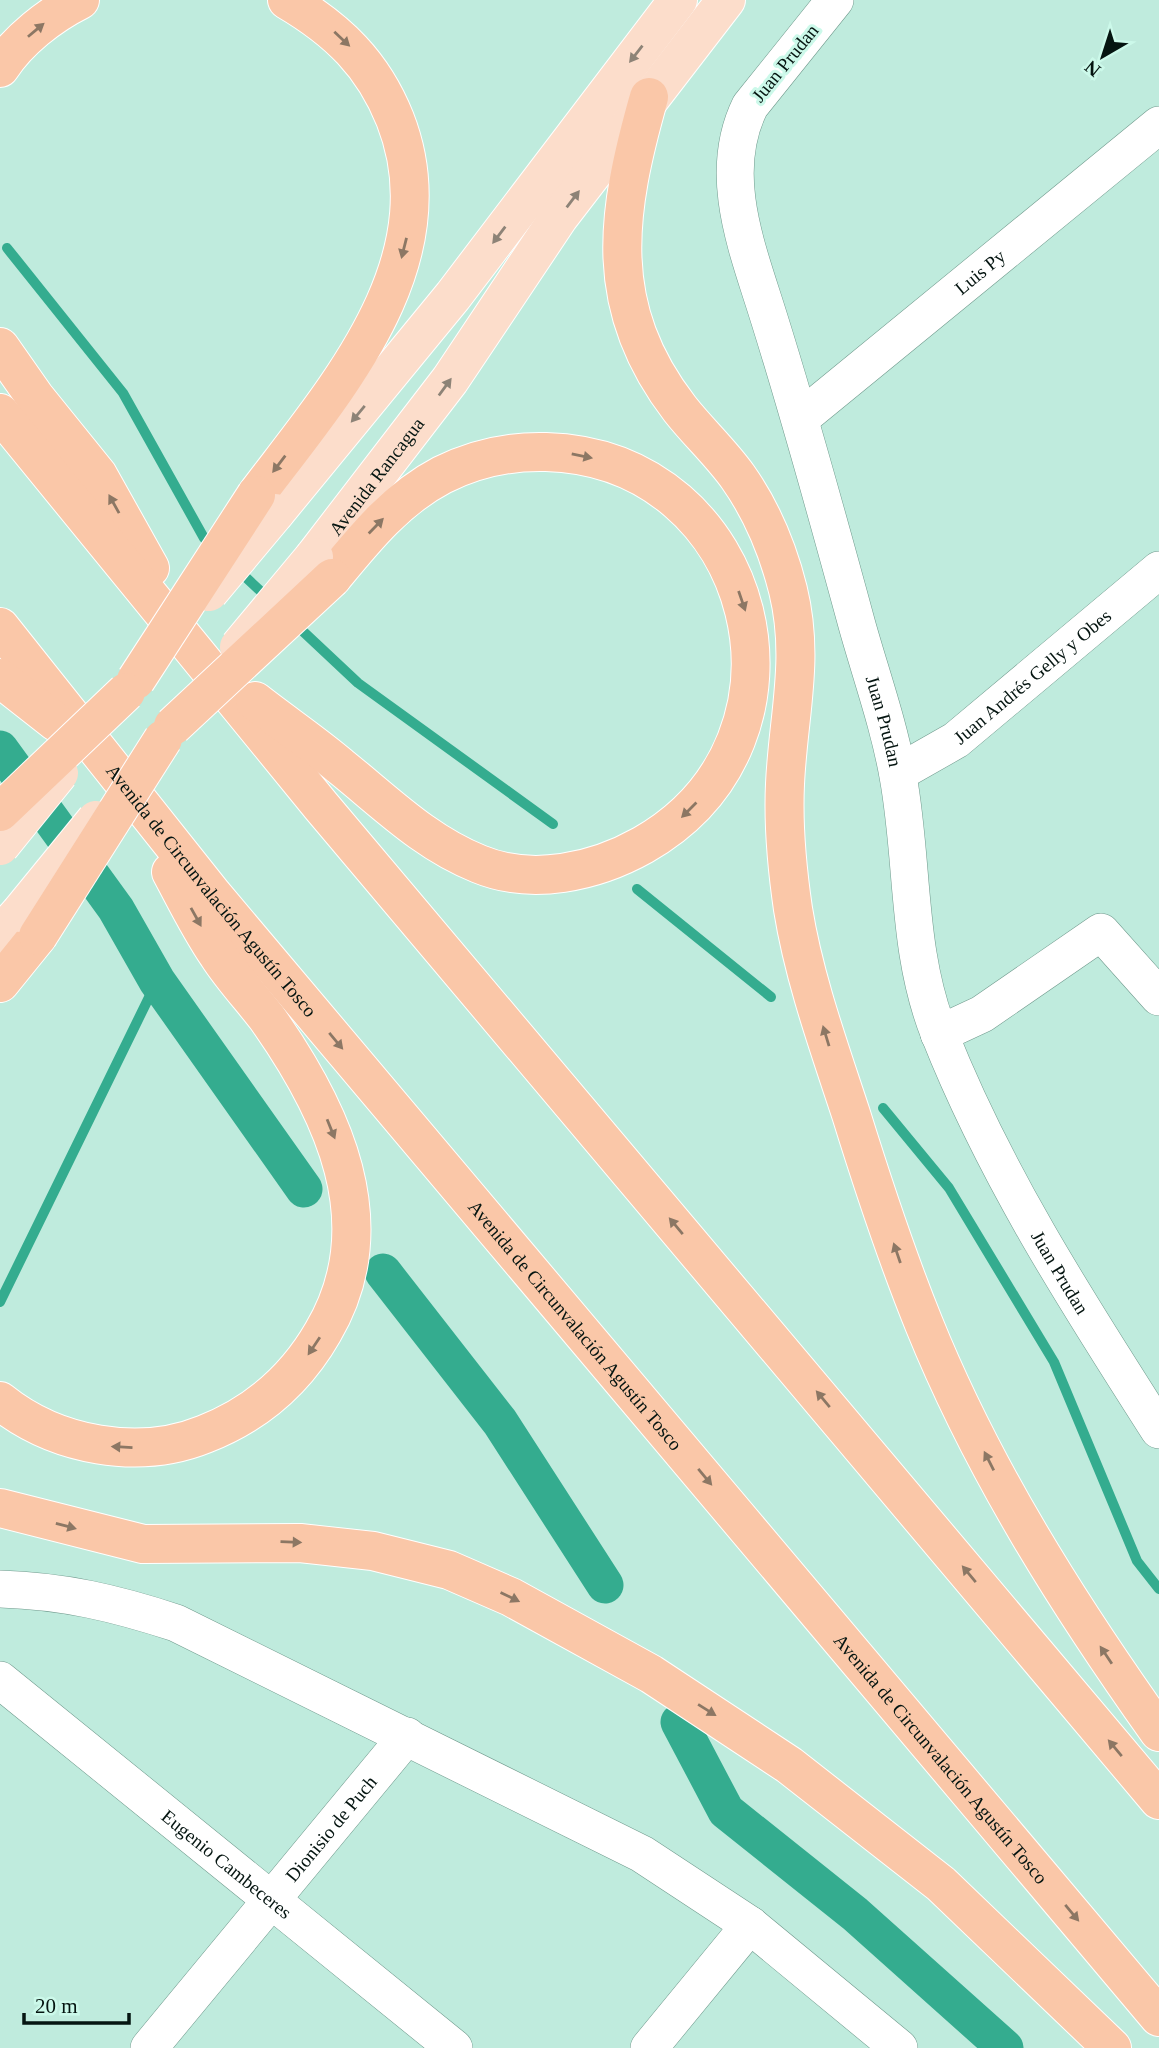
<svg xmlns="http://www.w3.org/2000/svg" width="1159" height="2048" font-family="Georgia,serif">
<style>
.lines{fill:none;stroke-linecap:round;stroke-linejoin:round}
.stream{stroke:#34ac8f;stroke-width:10}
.canal{stroke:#34ac8f;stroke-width:37}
.minor-casing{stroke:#709a8d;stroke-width:38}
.major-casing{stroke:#fff;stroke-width:40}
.highway-casing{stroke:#fff;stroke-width:40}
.minor{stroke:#fff;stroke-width:37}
.major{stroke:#fcddcb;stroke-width:38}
.highway{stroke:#fac7a8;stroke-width:38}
.major-bridge-casing{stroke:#fff;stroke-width:40;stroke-linecap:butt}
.highway-bridge-casing{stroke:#fff;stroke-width:40;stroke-linecap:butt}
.major-bridge{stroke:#fcddcb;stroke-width:38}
.highway-bridge{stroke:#fac7a8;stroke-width:38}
.oneway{fill:#8c7764}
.oneway2{fill:#8d8377}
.labels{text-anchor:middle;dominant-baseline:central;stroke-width:6;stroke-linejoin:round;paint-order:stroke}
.street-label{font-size:19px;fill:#051511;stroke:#ccf9ea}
</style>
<rect width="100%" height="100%" fill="#bfebdd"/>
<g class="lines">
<g class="stream">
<path d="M 7,248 L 123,393 L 204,538 L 215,549"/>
<path d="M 237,569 L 271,601"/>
<path d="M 293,622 L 358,683 L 553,824"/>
<path d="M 637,889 L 771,997"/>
<path d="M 883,1108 L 949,1188 L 1054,1362 L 1137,1561 L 1159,1589"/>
<path d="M 0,1302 L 157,981"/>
</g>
<g class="canal">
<path d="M 0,749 L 116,909 L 157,981 L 304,1189"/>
<path d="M 383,1272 L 500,1422 L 605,1585"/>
<path d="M 679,1722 L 726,1811 L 855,1914 L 1005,2048"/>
</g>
<defs>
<g id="minor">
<path id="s1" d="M 835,0 L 750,106 C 716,175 748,250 769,318 C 801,420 829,522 857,625 C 871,675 889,725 898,776 C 914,863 906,950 939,1033 C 995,1175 1077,1302 1159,1430"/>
<path id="s2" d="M 801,418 L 1159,125"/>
<path id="s3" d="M 898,773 L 956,740 L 1159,570"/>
<path d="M 939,1034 L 982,1014 L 1101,932 L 1159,997"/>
<path d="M 0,1589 C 64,1591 115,1603 176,1623 L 642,1854 L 750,1925 L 899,2048"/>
<path id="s4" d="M 0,1680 L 454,2048"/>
<path id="s5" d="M 149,2048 L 407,1736"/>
<path d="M 649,2048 L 750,1925"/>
</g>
<g id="major">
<path d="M 275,513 L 453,296 L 678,0"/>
<path id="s6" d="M 314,557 L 450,380 L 559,217 L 726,0"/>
<path d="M 0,935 L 20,913"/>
</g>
<g id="highway">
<path d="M 0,68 C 18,40 50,15 80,0"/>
<path d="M 649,97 C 616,213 601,307 680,409 C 698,432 721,453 738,477 C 762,511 778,550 788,590 C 805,659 788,716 785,784 C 783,826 787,868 793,909 C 804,978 829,1047 851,1114 C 873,1185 896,1255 924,1324 C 983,1470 1068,1604 1159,1732"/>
<path d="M 0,347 L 35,397 L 98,475 L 150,568"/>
<path d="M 0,413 L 321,806 L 1159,1800"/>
<path d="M 256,495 C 336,389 451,261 395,119 C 373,64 338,30 287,0"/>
<path id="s7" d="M 0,627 L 213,895 L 1159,2017"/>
<path d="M 0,678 L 56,722"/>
<path d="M 255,701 C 283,723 313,743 340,766 C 385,802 424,842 479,864 C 532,886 595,872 643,845 C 829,739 759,458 546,452 C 510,451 474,459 442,475 C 396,499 364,539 332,578"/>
<path d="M 0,983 L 38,936"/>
<path d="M 0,1401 C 56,1446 139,1461 205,1434 C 256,1414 296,1379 323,1332 C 387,1224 332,1110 267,1018 C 251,997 232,977 218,955 C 200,929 186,900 171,872"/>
<path d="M 0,1508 L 143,1544 L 300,1543 L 373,1551 L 449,1570 L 511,1597 L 651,1674 L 789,1765 L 941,1884 L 1112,2048"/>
</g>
</defs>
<use href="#minor" class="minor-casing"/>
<use href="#major" class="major-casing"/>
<use href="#highway" class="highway-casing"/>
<use href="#minor" class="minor"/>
<use href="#major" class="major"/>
<use href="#highway" class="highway"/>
<defs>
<g id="major-bridge">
<path d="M 209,592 L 275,513"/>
<path d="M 239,647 L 314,557"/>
<path d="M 0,846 L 59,773"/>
<path d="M 20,913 L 96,820"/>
</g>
<g id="highway-bridge">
<path d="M 136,680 L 256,495"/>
<path d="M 173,726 L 332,578"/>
<path d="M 0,812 L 126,692"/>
<path d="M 38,936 L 163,739"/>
</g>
</defs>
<use href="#major-bridge" class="major-bridge-casing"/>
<use href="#highway-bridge" class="highway-bridge-casing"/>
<use href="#major-bridge" class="major-bridge"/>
<use href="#highway-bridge" class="highway-bridge"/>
</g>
<defs><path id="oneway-solid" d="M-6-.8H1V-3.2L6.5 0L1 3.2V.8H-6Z" transform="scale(1.75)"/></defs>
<g class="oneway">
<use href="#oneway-solid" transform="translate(36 30) rotate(-40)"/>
<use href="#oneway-solid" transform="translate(342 39) rotate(43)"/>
<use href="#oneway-solid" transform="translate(404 248) rotate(104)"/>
<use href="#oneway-solid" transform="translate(582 456) rotate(12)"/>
<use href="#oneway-solid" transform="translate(279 464) rotate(127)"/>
<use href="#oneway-solid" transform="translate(114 504) rotate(-119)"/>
<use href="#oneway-solid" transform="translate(376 526) rotate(-46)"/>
<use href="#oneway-solid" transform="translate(742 601) rotate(71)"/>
<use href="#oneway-solid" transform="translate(689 810) rotate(135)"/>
<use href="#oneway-solid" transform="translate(196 917) rotate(61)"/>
<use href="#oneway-solid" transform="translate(826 1036) rotate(-107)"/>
<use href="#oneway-solid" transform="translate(336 1041) rotate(50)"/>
<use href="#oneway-solid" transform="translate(331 1129) rotate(68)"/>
<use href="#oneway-solid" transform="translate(676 1226) rotate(-130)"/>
<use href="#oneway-solid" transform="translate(897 1253) rotate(-109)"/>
<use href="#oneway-solid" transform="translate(314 1346) rotate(124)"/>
<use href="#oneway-solid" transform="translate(823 1399) rotate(-130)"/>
<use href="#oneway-solid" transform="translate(122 1447) rotate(-177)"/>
<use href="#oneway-solid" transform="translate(989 1461) rotate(-117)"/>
<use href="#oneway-solid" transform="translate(705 1477) rotate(50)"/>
<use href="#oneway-solid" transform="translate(66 1526) rotate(15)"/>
<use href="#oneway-solid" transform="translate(291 1542) rotate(2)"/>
<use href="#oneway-solid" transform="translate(969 1574) rotate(-130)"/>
<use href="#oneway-solid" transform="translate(510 1597) rotate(26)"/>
<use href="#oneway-solid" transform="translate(1106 1655) rotate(-124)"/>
<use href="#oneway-solid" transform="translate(707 1710) rotate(32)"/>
<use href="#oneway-solid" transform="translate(1115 1748) rotate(-130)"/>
<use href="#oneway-solid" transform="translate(1072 1913) rotate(50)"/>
</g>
<g class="oneway2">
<use href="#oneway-solid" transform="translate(636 54) rotate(128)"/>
<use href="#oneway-solid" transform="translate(573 199) rotate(-53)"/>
<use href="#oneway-solid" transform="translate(499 235) rotate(127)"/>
<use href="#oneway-solid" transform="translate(445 387) rotate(-54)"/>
<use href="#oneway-solid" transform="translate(358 414) rotate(130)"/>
</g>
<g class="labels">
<g class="street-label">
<text transform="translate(785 63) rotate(-51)">Juan Prudan</text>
<text stroke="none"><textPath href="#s2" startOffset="231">Luis Py</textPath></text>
<text stroke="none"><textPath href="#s6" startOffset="102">Avenida Rancagua</textPath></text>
<text stroke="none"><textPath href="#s3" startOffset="166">Juan Andrés Gelly y Obes</textPath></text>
<text stroke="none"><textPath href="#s1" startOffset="774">Juan Prudan</textPath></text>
<text stroke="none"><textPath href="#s7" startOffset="338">Avenida de Circunvalación Agustín Tosco</textPath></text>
<text stroke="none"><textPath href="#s1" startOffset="1360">Juan Prudan</textPath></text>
<text stroke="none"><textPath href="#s7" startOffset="905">Avenida de Circunvalación Agustín Tosco</textPath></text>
<text stroke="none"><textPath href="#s7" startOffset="1472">Avenida de Circunvalación Agustín Tosco</textPath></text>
<text stroke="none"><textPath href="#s5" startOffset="285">Dionisio de Puch</textPath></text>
<text stroke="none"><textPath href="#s4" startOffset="292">Eugenio Cambeceres</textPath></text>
</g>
</g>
<g transform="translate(1103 56) rotate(219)" stroke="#ccf9ea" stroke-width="5" paint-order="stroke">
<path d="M0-5L12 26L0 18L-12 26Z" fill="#051511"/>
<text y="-10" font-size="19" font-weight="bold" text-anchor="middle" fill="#051511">N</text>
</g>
<path d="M24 2013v10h105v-10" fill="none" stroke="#051511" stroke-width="3.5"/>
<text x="35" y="2013" font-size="21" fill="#051511" stroke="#ccf9ea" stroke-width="5" paint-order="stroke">20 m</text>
</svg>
